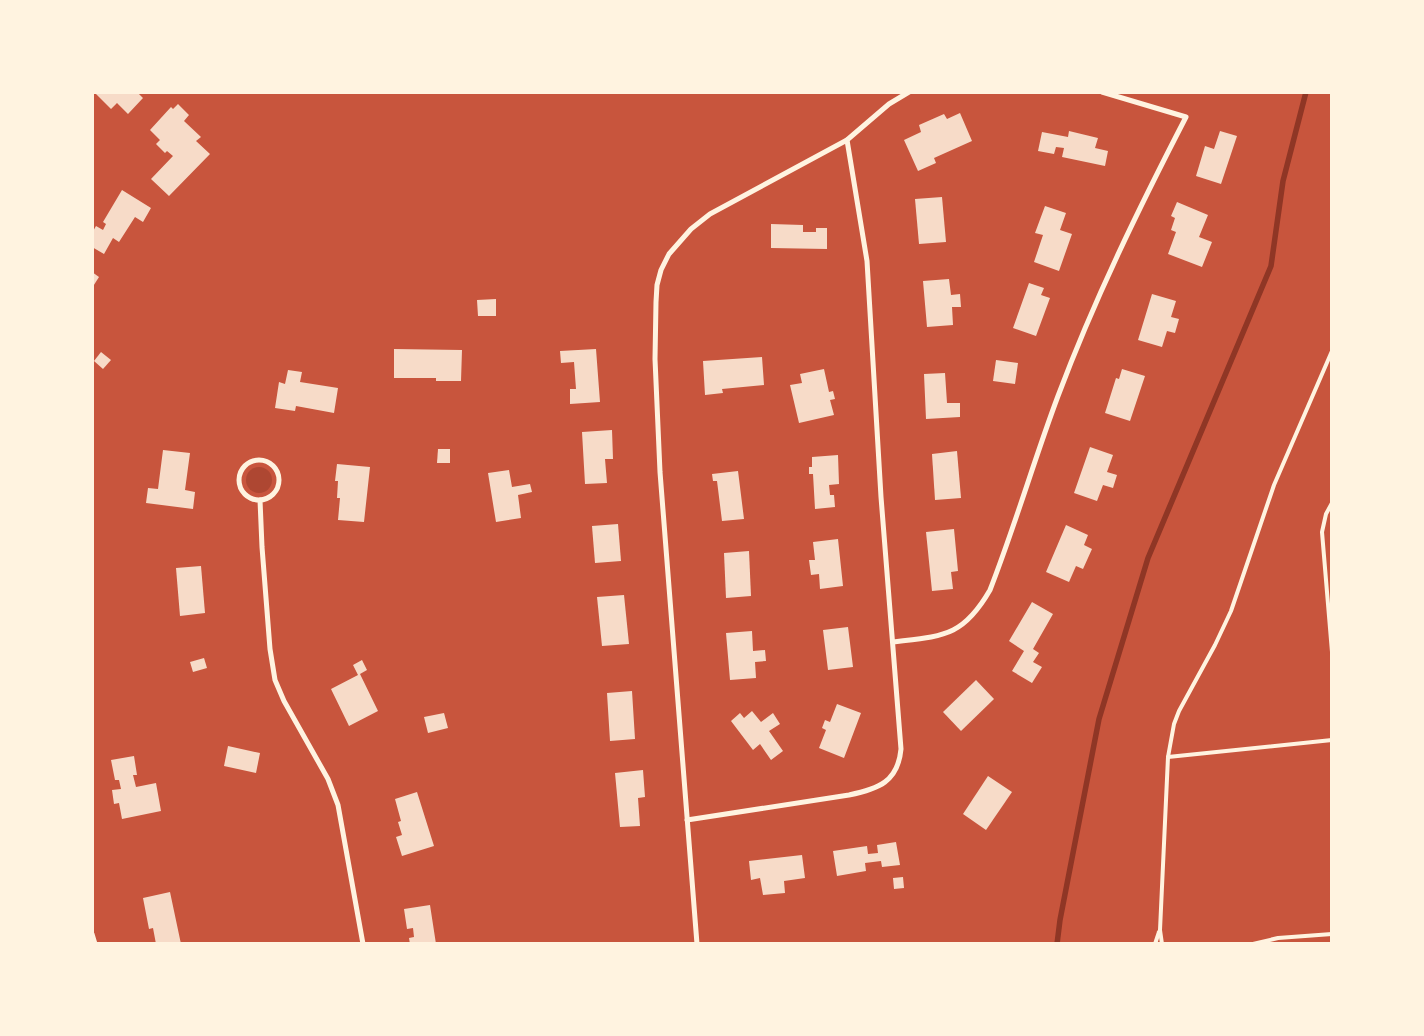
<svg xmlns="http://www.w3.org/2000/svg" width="1424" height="1036" font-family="'PT Sans',sans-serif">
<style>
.green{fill:#ae4732}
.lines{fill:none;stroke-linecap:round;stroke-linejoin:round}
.stream{stroke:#8f3625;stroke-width:5.5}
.building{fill:#f7dbc8}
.service{stroke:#fff3e0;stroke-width:4}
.minor{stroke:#fff3e0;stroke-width:5}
</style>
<rect width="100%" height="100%" fill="#c8553d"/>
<circle class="green" cx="259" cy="480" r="13"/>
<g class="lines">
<path class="stream" d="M 1057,944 L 1060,920 L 1099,719 L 1148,558 L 1271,266 L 1283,181 L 1306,92"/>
</g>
<g class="building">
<path d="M 94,92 L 137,92 L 143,98 L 128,114 L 117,103 L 111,109 Z"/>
<path d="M 178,104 L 189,115 L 184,121 L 201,137 L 196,141 L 210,154 L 169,196 L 151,179 L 173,156 L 167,151 L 165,153 L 156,144 L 160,140 L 150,130 L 171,107 L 173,109 Z"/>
<path d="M 960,113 L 972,141 L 934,158 L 936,163 L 918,171 L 904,140 L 921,132 L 919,125 L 944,114 L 947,119 Z"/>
<path d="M 1069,131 L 1098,138 L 1095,148 L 1108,151 L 1105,166 L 1062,157 L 1064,148 L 1056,147 L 1054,154 L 1038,151 L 1042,132 L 1068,137 Z"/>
<path d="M 1220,131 L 1237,136 L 1221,184 L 1196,176 L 1205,146 L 1214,149 Z"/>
<path d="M 122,190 L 151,208 L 143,222 L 135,217 L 119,242 L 113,238 L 104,254 L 92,247 L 92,233 L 96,226 L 103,230 L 106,224 L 103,222 Z"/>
<path d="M 942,197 L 946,242 L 919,244 L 915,199 Z"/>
<path d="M 1177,202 L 1208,215 L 1199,237 L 1212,242 L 1202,267 L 1168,254 L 1176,232 L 1171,230 L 1175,218 L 1171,216 Z"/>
<path d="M 1045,206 L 1066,213 L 1060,230 L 1072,234 L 1059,271 L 1034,262 L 1043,235 L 1035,233 Z"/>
<path d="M 771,224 L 803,225 L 803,232 L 816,232 L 816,228 L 827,228 L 827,249 L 771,248 Z"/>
<path d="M 92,272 L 99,277 L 92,288 Z"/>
<path d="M 949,279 L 951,295 L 960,294 L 961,307 L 952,307 L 953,325 L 927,327 L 923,281 Z"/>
<path d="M 1029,283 L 1044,288 L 1041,295 L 1050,298 L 1036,336 L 1013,328 Z"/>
<path d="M 1152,294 L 1176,301 L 1171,317 L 1179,319 L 1175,333 L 1167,331 L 1162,347 L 1138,340 Z"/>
<path d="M 496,299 L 496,316 L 478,316 L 477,300 Z"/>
<path d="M 394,349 L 462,350 L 461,381 L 436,381 L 436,378 L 394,378 Z"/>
<path d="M 596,349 L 600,402 L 570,404 L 570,389 L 576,389 L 574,362 L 561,363 L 560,351 Z"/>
<path d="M 101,352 L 111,360 L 103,369 L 94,361 Z"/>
<path d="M 762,357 L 764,385 L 722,389 L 723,393 L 705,395 L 703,361 Z"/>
<path d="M 996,360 L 1018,363 L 1015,384 L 993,381 Z"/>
<path d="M 824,369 L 829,392 L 833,391 L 835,399 L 830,400 L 834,415 L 799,423 L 790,385 L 802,383 L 800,374 Z"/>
<path d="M 1122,369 L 1145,376 L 1130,421 L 1105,413 L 1116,378 L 1119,379 Z"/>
<path d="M 288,370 L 302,372 L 300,382 L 338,388 L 334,413 L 296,406 L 295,411 L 275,408 L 279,382 L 285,384 Z"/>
<path d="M 945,373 L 947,403 L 960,403 L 960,417 L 926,419 L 924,374 Z"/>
<path d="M 612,430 L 613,459 L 605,459 L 607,483 L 585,484 L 582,432 Z"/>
<path d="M 1090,447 L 1113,455 L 1107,472 L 1117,475 L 1113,488 L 1103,485 L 1097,501 L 1074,493 Z"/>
<path d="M 438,449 L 450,449 L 450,463 L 437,463 Z"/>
<path d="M 163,450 L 190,453 L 185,490 L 195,492 L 193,509 L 146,503 L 148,488 L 158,489 Z"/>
<path d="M 957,451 L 961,498 L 935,500 L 932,454 Z"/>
<path d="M 838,455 L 839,484 L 829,485 L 830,495 L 834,495 L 835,507 L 815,509 L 813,474 L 809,474 L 809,467 L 812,467 L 812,457 Z"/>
<path d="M 337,464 L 370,467 L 364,522 L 338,520 L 340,498 L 337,498 L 338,481 L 335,481 Z"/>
<path d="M 509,470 L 512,487 L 530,484 L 532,492 L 518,495 L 521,518 L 496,522 L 488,473 Z"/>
<path d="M 738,471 L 744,519 L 722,521 L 717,481 L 713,481 L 712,474 Z"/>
<path d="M 618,524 L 621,561 L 595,563 L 592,526 Z"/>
<path d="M 1066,525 L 1088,535 L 1084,545 L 1092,549 L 1083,569 L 1076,566 L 1069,582 L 1046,572 Z"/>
<path d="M 954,529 L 958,571 L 951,572 L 953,589 L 932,591 L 926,532 Z"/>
<path d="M 838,539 L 843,586 L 820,589 L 819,574 L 811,575 L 809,560 L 815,560 L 813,542 Z"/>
<path d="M 749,551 L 751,596 L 726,598 L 724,553 Z"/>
<path d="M 201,566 L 205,613 L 180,616 L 176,568 Z"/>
<path d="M 624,595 L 629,644 L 602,646 L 597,597 Z"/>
<path d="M 1032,602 L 1053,614 L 1033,649 L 1039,653 L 1033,662 L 1042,667 L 1032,683 L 1012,671 L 1024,651 L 1009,641 Z"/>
<path d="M 848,627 L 853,667 L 828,670 L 823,630 Z"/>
<path d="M 752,631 L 753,651 L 765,650 L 766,661 L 755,662 L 756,678 L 730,680 L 726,633 Z"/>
<path d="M 204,658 L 207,668 L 193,672 L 190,662 Z"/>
<path d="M 362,660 L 367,670 L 360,674 L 378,711 L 349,726 L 331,689 L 358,675 L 353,665 Z"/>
<path d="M 976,680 L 994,699 L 961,731 L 943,712 Z"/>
<path d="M 632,691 L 635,739 L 610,741 L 607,693 Z"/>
<path d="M 837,704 L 861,713 L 844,758 L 819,748 L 826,730 L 822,728 L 825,720 L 830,722 Z"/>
<path d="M 752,711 L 761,722 L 773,713 L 780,724 L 769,731 L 783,751 L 771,760 L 760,744 L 753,750 L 731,721 L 740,713 L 744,718 Z"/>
<path d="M 444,713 L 448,728 L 428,733 L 424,717 Z"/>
<path d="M 228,746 L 260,753 L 256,773 L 224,766 Z"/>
<path d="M 134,756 L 137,775 L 133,775 L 136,787 L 156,783 L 161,811 L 122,819 L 119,803 L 114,804 L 112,790 L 121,789 L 119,780 L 115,780 L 111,760 Z"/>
<path d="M 643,770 L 645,797 L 638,798 L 640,826 L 620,827 L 615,773 Z"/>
<path d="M 988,776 L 1012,792 L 986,830 L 963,814 Z"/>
<path d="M 417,792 L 434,846 L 402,856 L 396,837 L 402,835 L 398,822 L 401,821 L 395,799 Z"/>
<path d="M 896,842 L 900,865 L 882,867 L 881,861 L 865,863 L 866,871 L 837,876 L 833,851 L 867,846 L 868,854 L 878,853 L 877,845 Z"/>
<path d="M 802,855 L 805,878 L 784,881 L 785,893 L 763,895 L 760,878 L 751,880 L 749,861 Z"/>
<path d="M 903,877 L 904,888 L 894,889 L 893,878 Z"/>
<path d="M 170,892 L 181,944 L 156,944 L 153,928 L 149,929 L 143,898 Z"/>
<path d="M 430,905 L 436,944 L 410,944 L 409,938 L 414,937 L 413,928 L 407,929 L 404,909 Z"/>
</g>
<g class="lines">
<g class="service">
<path d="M 1332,503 L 1326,514 L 1322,532 L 1332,652"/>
<path d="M 1168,757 L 1332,740"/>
<path d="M 1155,944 L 1159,932"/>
<path d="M 1162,944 L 1160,930 L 1168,757 L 1174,724 L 1179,711 L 1215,645 L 1231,611 L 1274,485 L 1332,351"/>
<path d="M 1253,944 L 1278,938 L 1332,934"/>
</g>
<g class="minor">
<circle cx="259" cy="480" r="20"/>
<path d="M 260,500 L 262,547 L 270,649 L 275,680 L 284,701 L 328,779 L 338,805 L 363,944"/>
<path d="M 893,642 C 943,636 963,637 990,590 C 1015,526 1034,460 1058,396 C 1094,300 1139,208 1186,117 L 1102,92"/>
<path d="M 687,820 L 849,795 C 878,789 898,782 901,749 L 881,497 L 867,261 L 847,140"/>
<path d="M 92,934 L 95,944"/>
<path d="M 697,944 L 660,472 L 655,359 L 656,302 L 657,285 L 661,270 L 669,254 L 691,229 L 710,214 L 847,140 L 889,104 L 909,92"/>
</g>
</g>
<rect width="1424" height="1036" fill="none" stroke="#fff3e0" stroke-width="188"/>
</svg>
